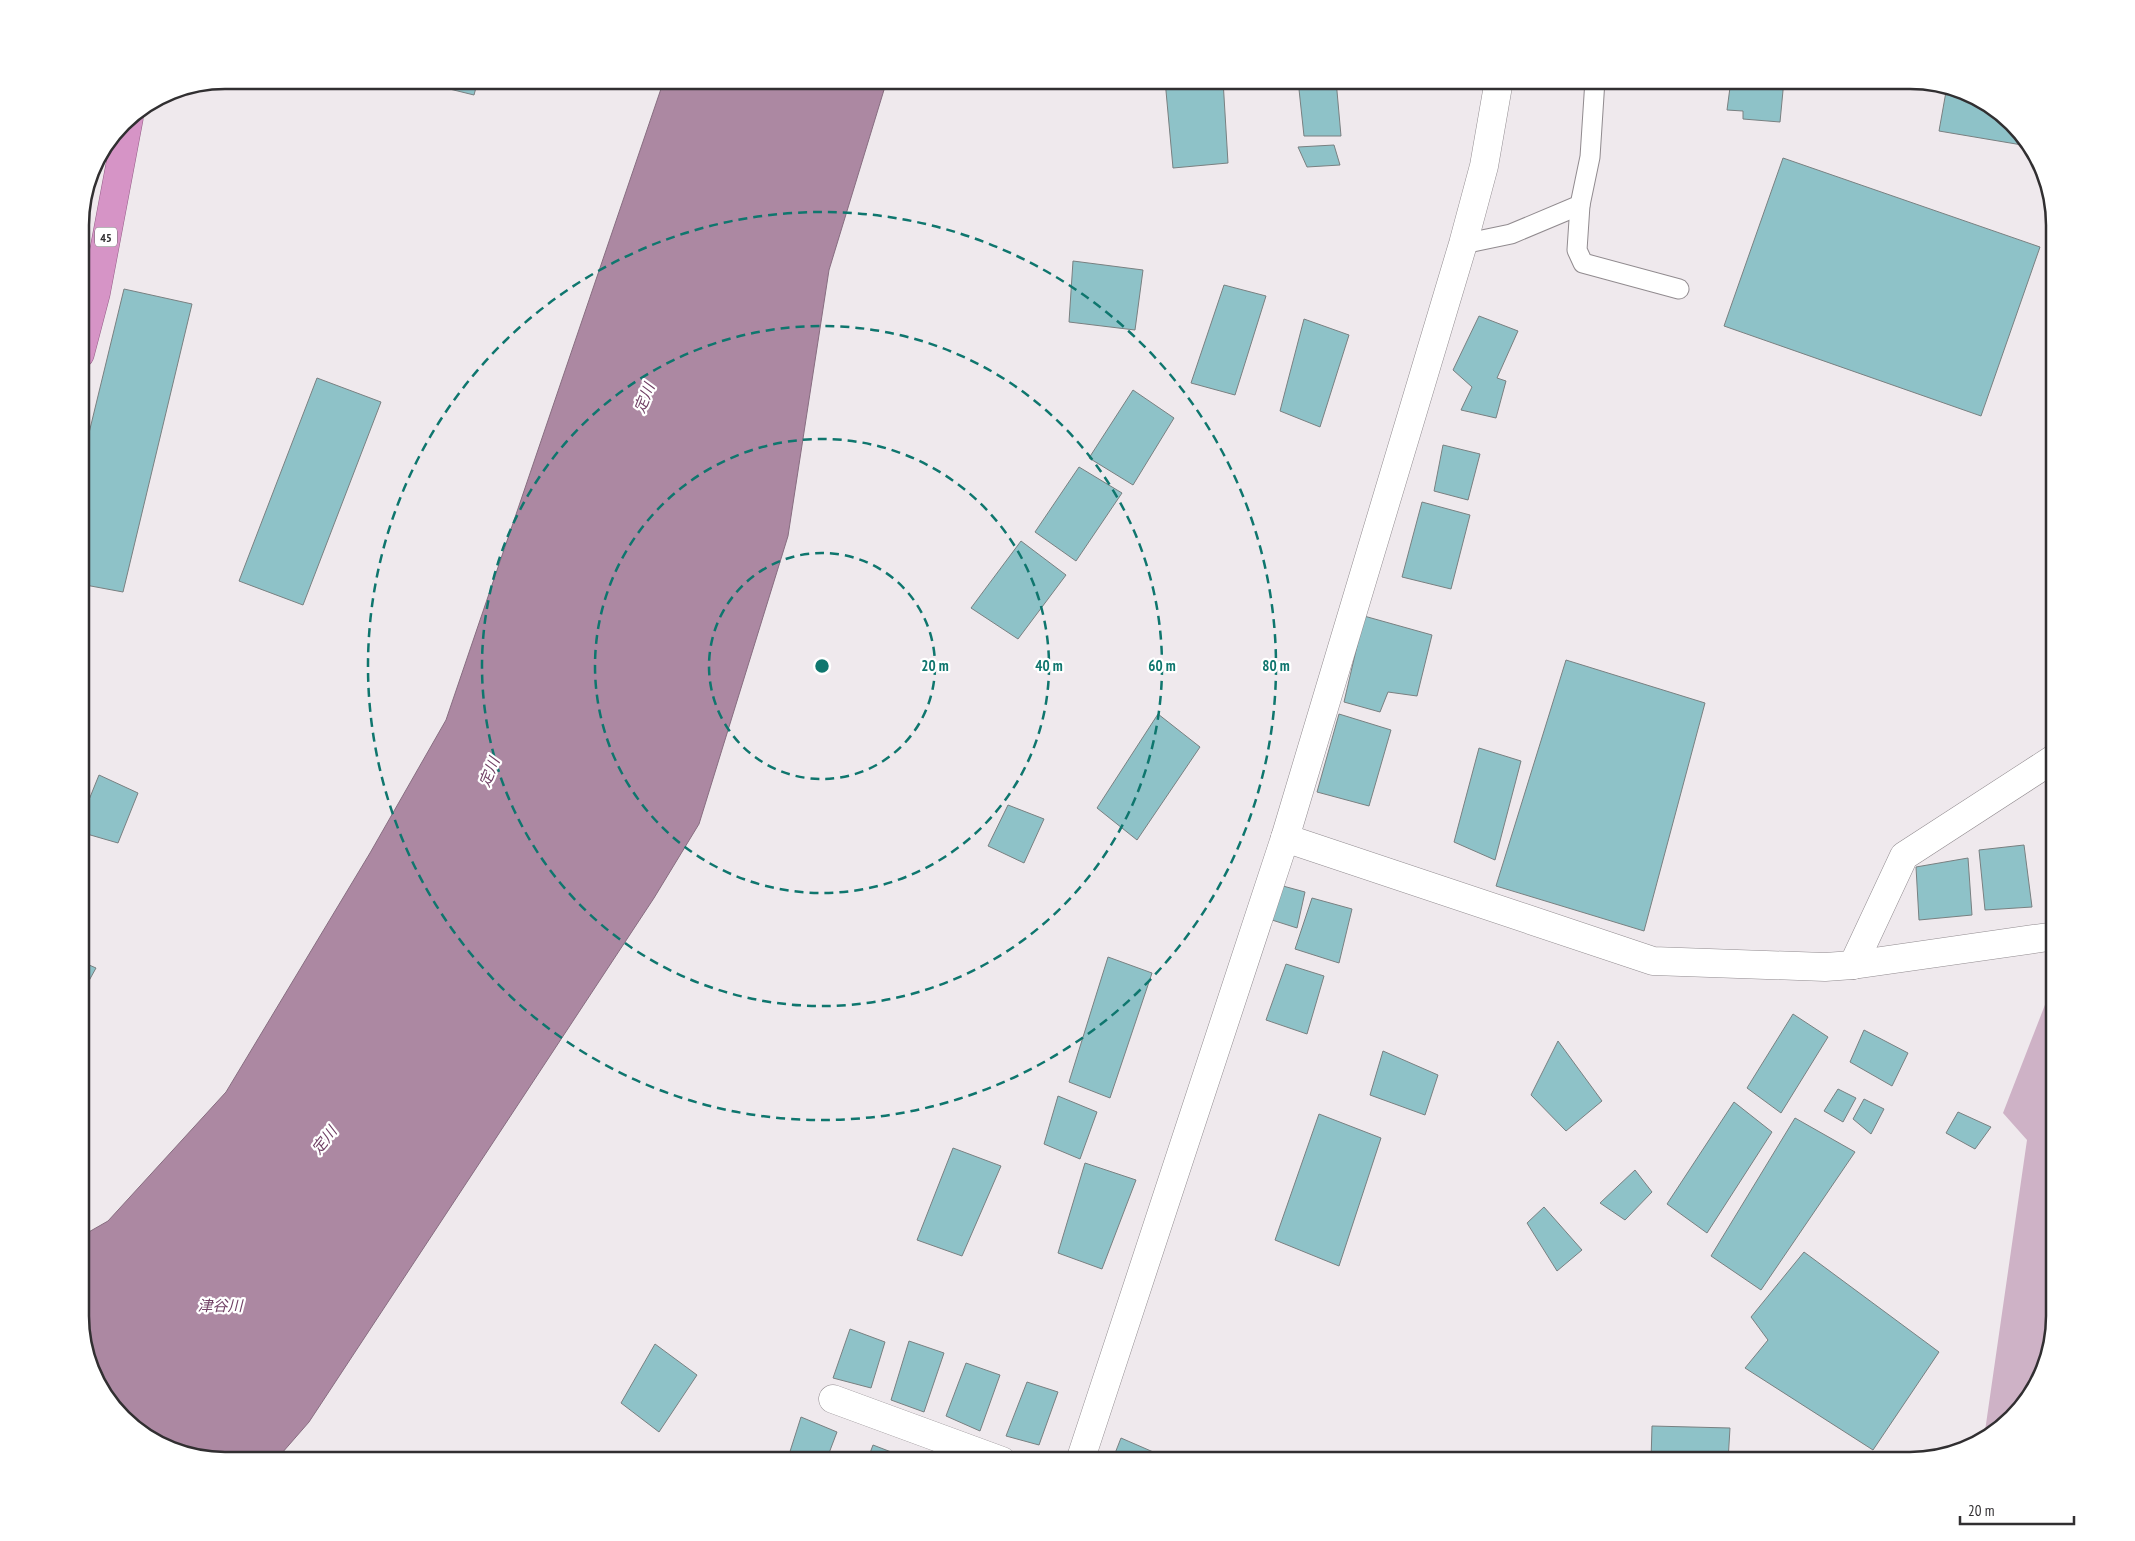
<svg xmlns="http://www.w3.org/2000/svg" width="2135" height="1541" font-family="'PT Sans Narrow','Noto Sans JP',sans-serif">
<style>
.green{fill:#ceb2c6}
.water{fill:#ac88a2;stroke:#876d80}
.building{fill:#8ec2c8;stroke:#798081}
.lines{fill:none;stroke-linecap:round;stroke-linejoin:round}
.service-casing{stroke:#918b8f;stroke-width:21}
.minor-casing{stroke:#918b8f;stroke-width:29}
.trunk-casing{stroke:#955f88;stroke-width:29}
.service{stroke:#fff;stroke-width:19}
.minor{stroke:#fff;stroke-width:28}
.trunk{stroke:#d694c6;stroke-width:28}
.ring{fill:none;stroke:#0f766e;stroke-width:2.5;stroke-dasharray:9 6}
.labels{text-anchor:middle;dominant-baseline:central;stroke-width:4.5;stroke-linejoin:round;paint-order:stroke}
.shield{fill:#fff;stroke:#6f6d6f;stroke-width:1}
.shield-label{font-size:12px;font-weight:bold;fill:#312f31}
.water-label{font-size:15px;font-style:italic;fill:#703f64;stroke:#fff}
.rim{fill:none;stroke:#312f31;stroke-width:2.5}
.centre{fill:#0f766e;stroke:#fff;stroke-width:2.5}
.ring-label{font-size:15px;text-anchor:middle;font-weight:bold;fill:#0f766e;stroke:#fff;stroke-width:4.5;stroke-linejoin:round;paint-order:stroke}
</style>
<rect width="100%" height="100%" fill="#efe9ed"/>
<path class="green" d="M 2055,979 L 2055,1316 L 2047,1363 L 2025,1404 L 1984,1438 L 2027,1140 L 2003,1113 Z"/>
<path class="water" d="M 664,80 L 887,80 L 829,270 L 788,536 L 699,824 L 654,898 L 309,1422 L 275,1461 L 225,1461 L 178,1453 L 137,1431 L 99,1388 L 80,1325 L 80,1237 L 108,1221 L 226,1092 L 370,853 L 446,720 Z"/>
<g class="building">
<path d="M 413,80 L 478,80 L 474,95 Z"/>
<path d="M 1165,80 L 1223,80 L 1228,163 L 1173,168 Z"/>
<path d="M 1298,80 L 1336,80 L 1341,136 L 1304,136 Z"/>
<path d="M 1731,80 L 1764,83 L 1764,80 L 1784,80 L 1780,122 L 1743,119 L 1743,111 L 1727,110 Z"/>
<path d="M 1947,86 L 1956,88 L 1998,110 L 2028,146 L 1939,131 Z"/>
<path d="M 1334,145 L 1340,165 L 1307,167 L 1298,147 Z"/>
<path d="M 1783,158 L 2040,247 L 1981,416 L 1724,326 Z"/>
<path d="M 1073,261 L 1143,270 L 1135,330 L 1069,322 Z"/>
<path d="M 1224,285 L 1266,296 L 1235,395 L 1191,383 Z"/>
<path d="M 124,289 L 192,304 L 123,592 L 80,584 L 80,470 Z"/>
<path d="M 1479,316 L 1518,331 L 1497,378 L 1506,381 L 1496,418 L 1461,410 L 1472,387 L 1453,370 Z"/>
<path d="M 1304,319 L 1349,335 L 1320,427 L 1280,411 Z"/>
<path d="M 317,378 L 381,402 L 303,605 L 239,581 Z"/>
<path d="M 1133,390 L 1174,418 L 1133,485 L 1089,458 Z"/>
<path d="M 1443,445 L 1480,454 L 1468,500 L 1434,491 Z"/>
<path d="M 1079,467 L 1122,493 L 1076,561 L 1035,532 Z"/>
<path d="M 1422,502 L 1470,515 L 1451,589 L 1402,577 Z"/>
<path d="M 1021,541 L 1066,575 L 1018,639 L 971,608 Z"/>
<path d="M 1364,616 L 1432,635 L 1417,696 L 1388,692 L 1380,712 L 1344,702 Z"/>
<path d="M 1566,660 L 1705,703 L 1644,931 L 1496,886 Z"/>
<path d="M 1158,714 L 1200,747 L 1137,840 L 1097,808 Z"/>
<path d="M 1339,714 L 1391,730 L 1369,806 L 1317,792 Z"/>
<path d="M 1479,748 L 1521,761 L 1495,860 L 1454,842 Z"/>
<path d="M 99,775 L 138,793 L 118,843 L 80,832 L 80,822 Z"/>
<path d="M 1008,805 L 1044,819 L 1024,863 L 988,846 Z"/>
<path d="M 2024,845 L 2032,907 L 1985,910 L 1979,850 Z"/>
<path d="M 2055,845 L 2055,901 L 2046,847 Z"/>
<path d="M 1968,858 L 1972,915 L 1919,920 L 1916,867 Z"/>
<path d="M 1283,886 L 1305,892 L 1297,928 L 1272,920 Z"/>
<path d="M 1312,898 L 1352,909 L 1339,963 L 1295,949 Z"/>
<path d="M 1108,957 L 1152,973 L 1110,1098 L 1069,1082 Z"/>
<path d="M 80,961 L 96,968 L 80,997 Z"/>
<path d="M 1286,964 L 1324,976 L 1307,1034 L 1266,1020 Z"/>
<path d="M 1793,1014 L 1828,1037 L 1781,1113 L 1747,1088 Z"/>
<path d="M 1864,1030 L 1908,1053 L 1892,1086 L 1850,1062 Z"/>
<path d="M 1558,1041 L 1602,1101 L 1566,1131 L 1531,1095 Z"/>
<path d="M 1383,1051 L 1438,1075 L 1425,1115 L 1370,1095 Z"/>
<path d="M 1838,1089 L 1856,1098 L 1843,1122 L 1824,1111 Z"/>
<path d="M 1058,1096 L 1097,1112 L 1080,1159 L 1044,1144 Z"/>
<path d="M 1864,1099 L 1884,1109 L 1871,1134 L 1853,1119 Z"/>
<path d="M 1734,1102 L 1772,1132 L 1707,1233 L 1667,1204 Z"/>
<path d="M 1958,1112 L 1991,1127 L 1975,1149 L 1946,1133 Z"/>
<path d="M 1319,1114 L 1381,1138 L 1339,1266 L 1275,1240 Z"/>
<path d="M 1795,1118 L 1855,1152 L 1761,1290 L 1711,1256 Z"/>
<path d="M 953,1148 L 1001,1166 L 962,1256 L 917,1240 Z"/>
<path d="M 1085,1163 L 1136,1180 L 1102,1269 L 1058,1253 Z"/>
<path d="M 1635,1170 L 1652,1192 L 1625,1220 L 1600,1203 Z"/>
<path d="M 1544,1207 L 1582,1250 L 1557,1271 L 1527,1223 Z"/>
<path d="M 1804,1252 L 1939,1352 L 1873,1450 L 1745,1368 L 1768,1340 L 1751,1317 Z"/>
<path d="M 850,1329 L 885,1342 L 871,1388 L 833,1378 Z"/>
<path d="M 909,1341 L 944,1353 L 924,1412 L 891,1400 Z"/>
<path d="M 655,1344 L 697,1375 L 659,1432 L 621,1403 Z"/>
<path d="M 966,1363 L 1000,1375 L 980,1431 L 946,1416 Z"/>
<path d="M 1027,1382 L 1058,1392 L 1039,1445 L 1006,1436 Z"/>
<path d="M 801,1417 L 837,1432 L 826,1461 L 787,1461 Z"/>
<path d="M 1652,1426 L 1730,1428 L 1728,1461 L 1651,1461 Z"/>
<path d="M 1121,1438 L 1174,1461 L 1112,1461 Z"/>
<path d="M 873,1445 L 912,1460 L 912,1461 L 867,1461 Z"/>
</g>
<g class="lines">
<defs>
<g id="service">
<path d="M 1580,205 L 1577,250 L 1583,263 L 1679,289"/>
<path d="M 1463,244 L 1511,234 L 1580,205 L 1590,157 L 1595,80"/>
</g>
<g id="minor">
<path d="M 1285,838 L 1653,961 L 1825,967 L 1853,965 L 2055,936"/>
<path d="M 1853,965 L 1904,856 L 2055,758"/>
<path d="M 833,1399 L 1002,1461"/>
<path d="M 1080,1461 L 1285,838 L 1463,244 L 1484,166 L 1499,80"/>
</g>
<path id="trunk" d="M 80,354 L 96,293 L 129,118"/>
</defs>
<use href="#service" class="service-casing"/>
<use href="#minor" class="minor-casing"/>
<use href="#trunk" class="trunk-casing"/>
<use href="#service" class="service"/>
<use href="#minor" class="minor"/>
<use href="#trunk" class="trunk"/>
</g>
<g class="ring">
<circle cx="822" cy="666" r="113"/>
<circle cx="822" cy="666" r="227"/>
<circle cx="822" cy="666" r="340"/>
<circle cx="822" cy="666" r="454"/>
</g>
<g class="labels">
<rect class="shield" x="95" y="227.5" width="22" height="19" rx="4"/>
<g class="shield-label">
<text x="106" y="237">45</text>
</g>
<g class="water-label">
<text transform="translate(644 398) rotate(-68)">定川</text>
<text transform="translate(489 772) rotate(-68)">定川</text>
<text transform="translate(324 1140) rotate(-52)">定川</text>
<text x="220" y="1305">津谷川</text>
</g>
</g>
<path d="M0 0H2135V1541H0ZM225 89H1910A136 136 0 0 1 2046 225V1316A136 136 0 0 1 1910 1452H225A136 136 0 0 1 89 1316V225A136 136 0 0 1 225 89Z" fill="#fff" fill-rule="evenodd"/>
<path class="rim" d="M225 89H1910A136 136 0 0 1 2046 225V1316A136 136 0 0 1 1910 1452H225A136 136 0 0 1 89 1316V225A136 136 0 0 1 225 89Z"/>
<circle cx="822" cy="666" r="8" class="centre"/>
<g class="ring-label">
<text x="935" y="671">20 m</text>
<text x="1049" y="671">40 m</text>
<text x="1162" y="671">60 m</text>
<text x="1276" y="671">80 m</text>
</g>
<path d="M1960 1516v8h114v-8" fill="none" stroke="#312f31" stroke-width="2.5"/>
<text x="1968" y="1516" font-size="15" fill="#312f31" stroke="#ffffff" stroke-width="4" paint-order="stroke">20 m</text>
</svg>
